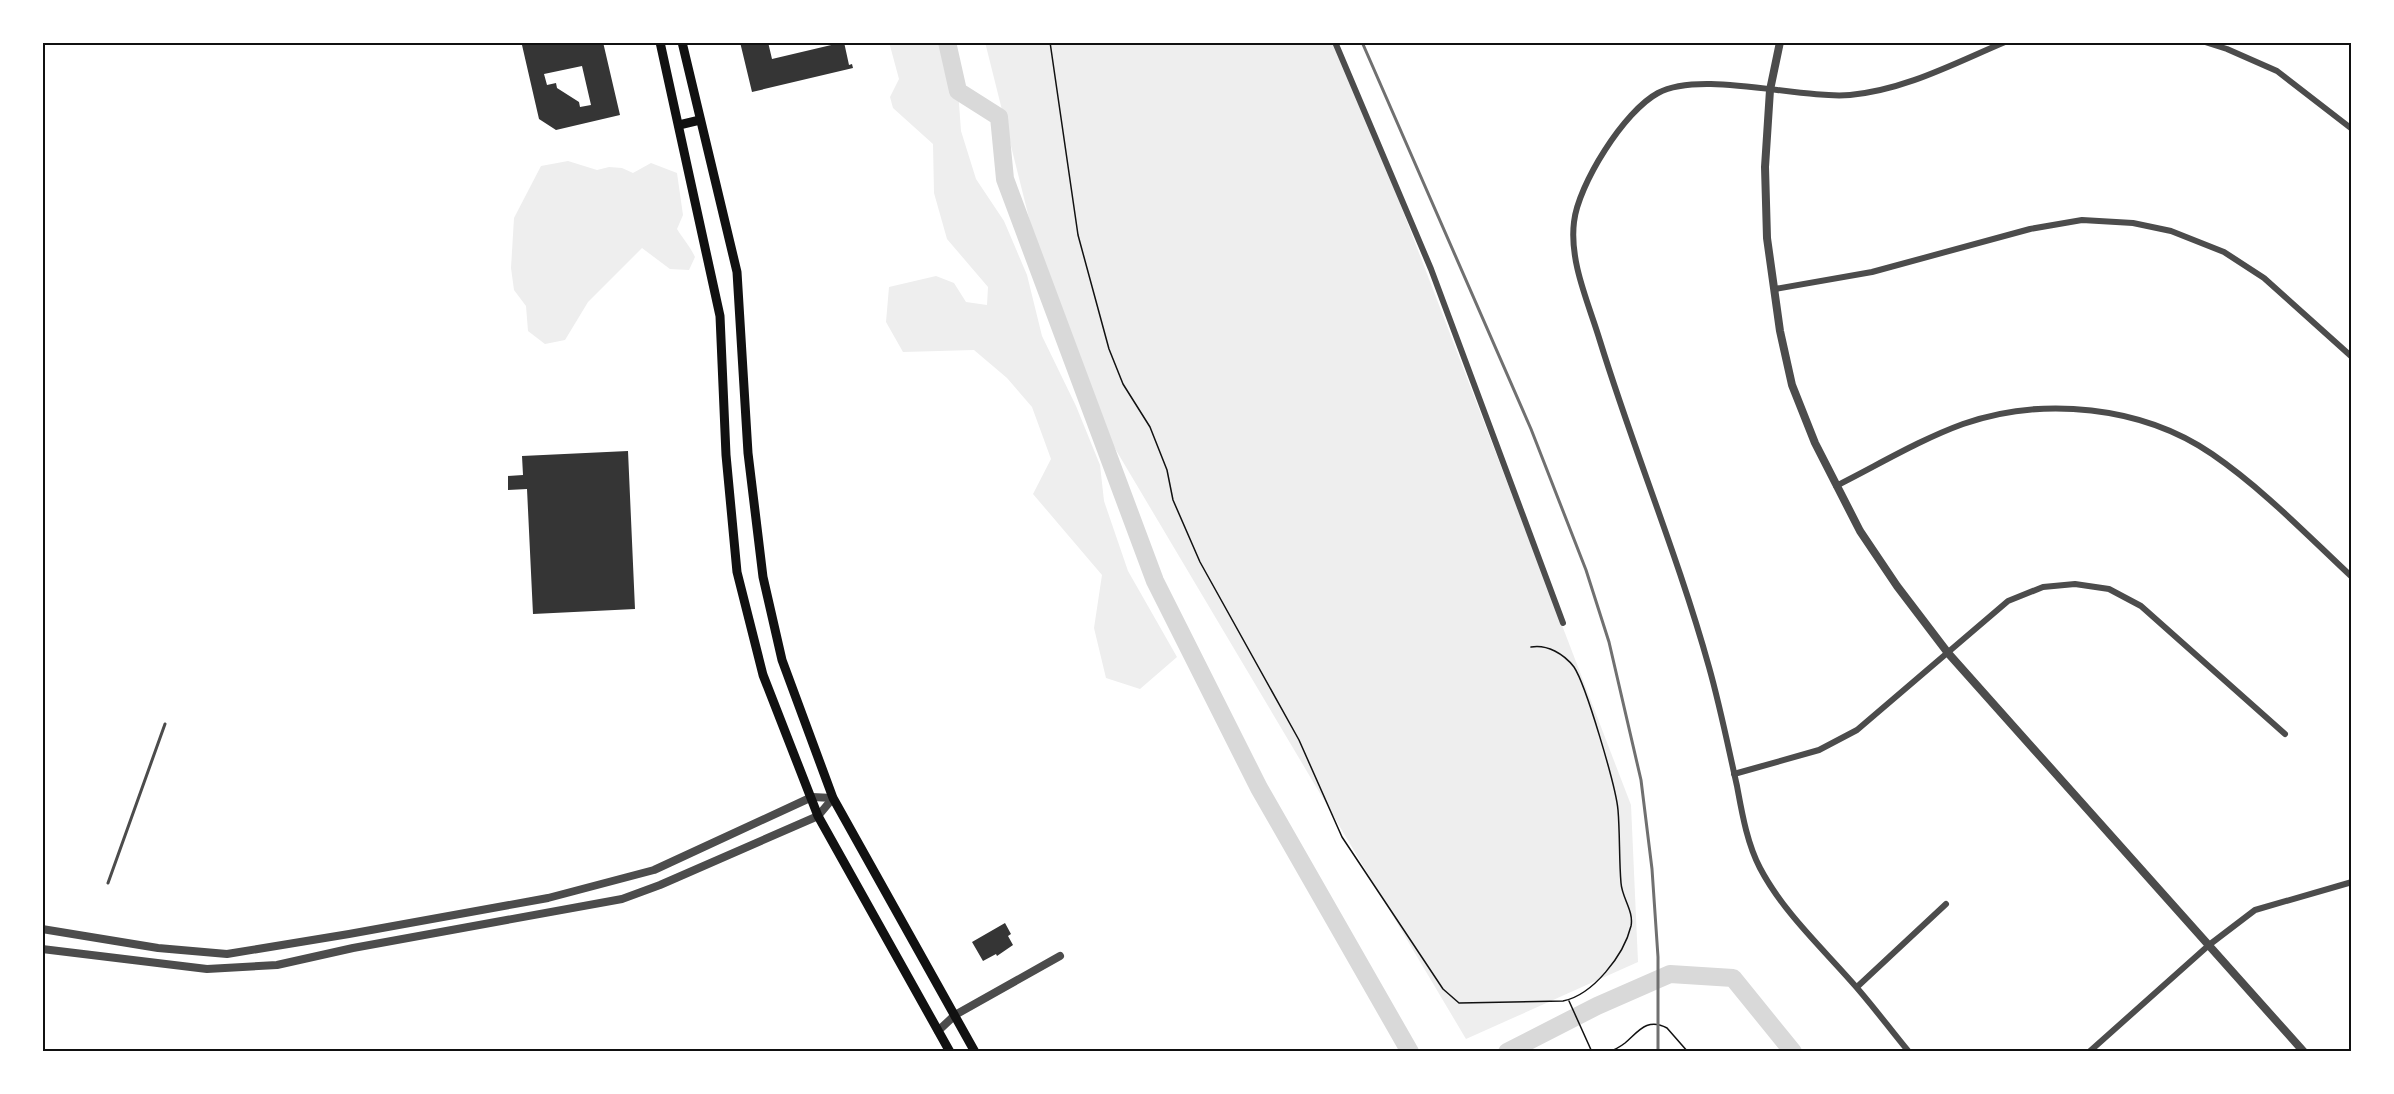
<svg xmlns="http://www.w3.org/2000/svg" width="2394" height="1094" font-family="Cabin,sans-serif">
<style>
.green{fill:#eee}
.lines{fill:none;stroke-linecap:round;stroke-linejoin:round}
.river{stroke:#d9d9d9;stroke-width:18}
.building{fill:#353535;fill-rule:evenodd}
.path{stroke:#111;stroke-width:1.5}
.service{stroke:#4c4c4c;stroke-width:3}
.minor{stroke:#4c4c4c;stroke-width:6}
.tertiary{stroke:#4c4c4c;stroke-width:8}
.secondary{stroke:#111;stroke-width:9}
.rail{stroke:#707070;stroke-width:3}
.neatline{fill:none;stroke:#111;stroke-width:2}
</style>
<rect width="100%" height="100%" fill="#fff"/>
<g class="green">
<path d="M 889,42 L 947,42 L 958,90 L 961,131 L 976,179 L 1004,221 L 1027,275 L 1042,336 L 1076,406 L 1100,465 L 1104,501 L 1128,571 L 1177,657 L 1140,689 L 1106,678 L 1094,628 L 1102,575 L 1033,494 L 1051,459 L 1032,407 L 1007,378 L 974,350 L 903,352 L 886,322 L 889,287 L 936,276 L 954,283 L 966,302 L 987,305 L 988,287 L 947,239 L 934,193 L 933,144 L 893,108 L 890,97 L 899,79 Z"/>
<path d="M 985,42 L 1338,42 L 1631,805 L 1638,962 L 1466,1039 L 1066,366 Z"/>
<path d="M 568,161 L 597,170 L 609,167 L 622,168 L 633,173 L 651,163 L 677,173 L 683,215 L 677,229 C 683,239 690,246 695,257 L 689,270 L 670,269 L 642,248 L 588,302 L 565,340 L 545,344 L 528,331 L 526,306 L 514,290 L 511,268 L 514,218 L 541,166 Z"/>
</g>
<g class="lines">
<g class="river">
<path d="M 947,42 L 958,91 L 999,117 L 1005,179 L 1155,581 L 1259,788 L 1410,1052"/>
<path d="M 1507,1052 L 1597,1006 L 1670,974 L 1733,978 L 1793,1052"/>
</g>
</g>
<g class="building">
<path d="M 537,42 L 603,42 L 620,115 L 556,130 L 539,119 L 522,45 ZM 582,66 L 591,105 L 580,107 L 579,102 L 557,88 L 556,83 L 547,85 L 544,74 Z"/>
<path d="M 740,42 L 768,42 L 772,59 L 844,42 L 849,65 L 852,64 L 853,68 L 752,92 Z"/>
<path d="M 628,451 L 635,609 L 533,614 L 527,489 L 508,490 L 508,476 L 523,475 L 522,456 Z"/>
<path d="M 1005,923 L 1011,934 L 1008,936 L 1013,945 L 997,956 L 996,954 L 983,961 L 972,942 Z"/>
</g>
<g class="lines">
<g class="path">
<path d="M 1050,42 L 1078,235 L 1109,349 L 1123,384 L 1150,427 L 1167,470 L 1173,500 L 1200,562 L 1299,740 L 1342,837 L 1443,989 L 1459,1003 L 1563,1001 C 1593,995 1624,955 1631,926 C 1634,911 1622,898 1621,883 C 1619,859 1620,834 1618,810 C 1616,787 1586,685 1574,667 C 1564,654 1547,644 1531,647"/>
<path d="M 1569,1001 L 1592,1052"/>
<path d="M 1608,1052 C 1614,1050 1620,1047 1625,1043 C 1638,1032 1647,1017 1667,1028 L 1688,1052"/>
</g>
<path class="service" d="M 108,883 L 165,724"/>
<g class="minor">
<path d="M 1335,42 L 1431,269 L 1563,623"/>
<path d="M 2205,42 L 2227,49 L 2277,71 L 2352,129"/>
<path d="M 1775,289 L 1872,272 L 2030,229 L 2082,220 L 2133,223 L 2171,231 L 2224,252 L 2264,278 L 2352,357"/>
<path d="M 1836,486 C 1878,465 1919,440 1963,424 C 2043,396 2142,406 2212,454 C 2263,489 2307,535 2352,577"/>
<path d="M 1734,774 L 1819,750 L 1857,730 L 2008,601 L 2043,587 L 2075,584 L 2109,589 L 2141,606 L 2285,734"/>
<path d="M 1857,987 L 1946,904"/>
<path d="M 1909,1052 C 1889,1028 1871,1003 1850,980 C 1819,945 1782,910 1760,868 C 1747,843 1742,813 1737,786 C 1728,746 1720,706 1709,667 C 1678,556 1634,451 1600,341 C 1589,304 1569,262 1574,222 C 1578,185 1624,111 1658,93 C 1701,70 1798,99 1850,95 C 1905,90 1955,63 2005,42"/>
<path d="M 2089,1052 L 2209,945 L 2255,910 L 2352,882"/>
</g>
<g class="tertiary">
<path d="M 1780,42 L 1770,90 L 1765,167 L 1767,238 L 1780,331 L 1792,385 L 1815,443 L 1860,531 L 1897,586 L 1948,653 L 2304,1052"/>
<path d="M 42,929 L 158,948 L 227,954 L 349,934 L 548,898 L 654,870 L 812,797 L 833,798"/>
<path d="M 42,949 L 207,969 L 277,965 L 353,948 L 622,899 L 660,885 L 818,816 L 833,798"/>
<path d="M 938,1031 L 955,1015 L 1060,956"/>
</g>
<g class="secondary">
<path d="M 660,42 L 720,316 L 726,455 L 737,572 L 763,675 L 818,816 L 950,1052"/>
<path d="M 682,42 L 737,272 L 748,453 L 763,577 L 782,660 L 833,798 L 975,1052"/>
<path d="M 679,125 L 700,120"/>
</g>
<path class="rail" d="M 1362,42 L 1531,429 L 1586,570 L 1609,642 L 1641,780 L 1652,869 L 1658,957 L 1658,1052"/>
</g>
<rect width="2394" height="1094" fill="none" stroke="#ffffff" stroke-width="87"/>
<rect x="44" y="44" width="2306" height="1006" class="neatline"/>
</svg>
